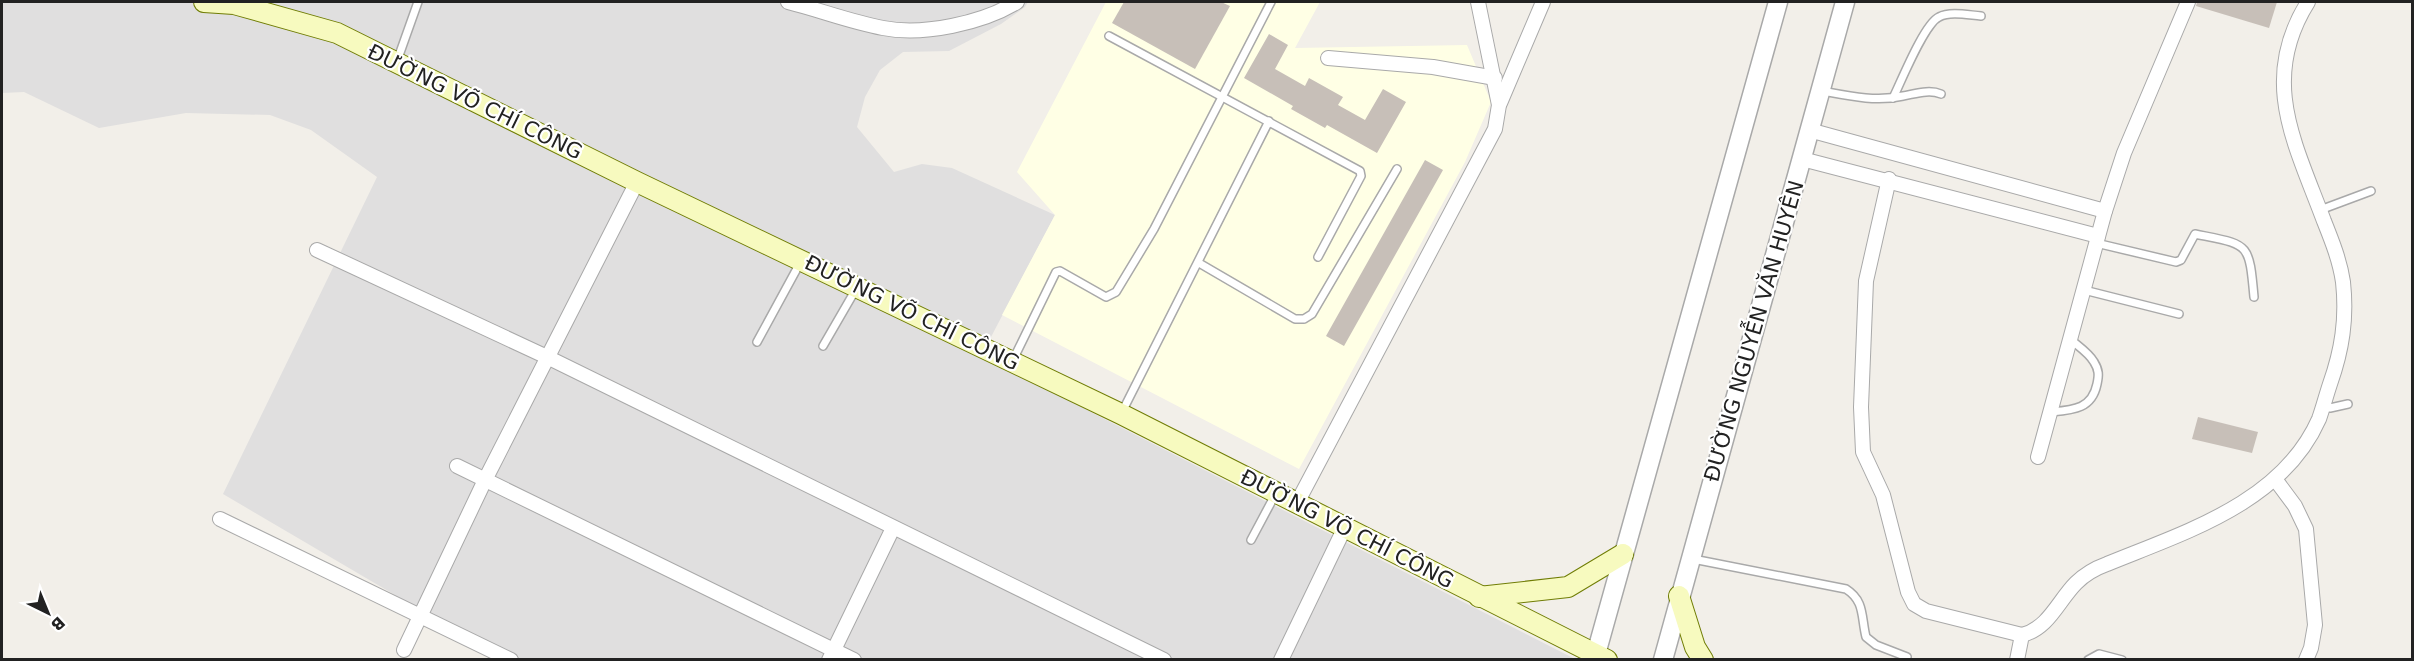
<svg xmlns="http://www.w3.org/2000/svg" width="2414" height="661" font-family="'DejaVu Sans',sans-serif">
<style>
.residential{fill:#e0dfdf}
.education{fill:#ffffe5}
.building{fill:#c7bfb8}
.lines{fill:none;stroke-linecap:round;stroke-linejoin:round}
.service-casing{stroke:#a9a9a9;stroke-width:10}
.minor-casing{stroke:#a9a9a9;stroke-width:16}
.tertiary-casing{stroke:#a9a9a9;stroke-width:21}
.secondary-casing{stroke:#707d05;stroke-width:22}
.service{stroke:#fff;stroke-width:7}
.minor{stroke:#fff;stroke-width:14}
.tertiary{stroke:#fff;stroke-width:18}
.secondary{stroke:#f7fabf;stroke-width:20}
.labels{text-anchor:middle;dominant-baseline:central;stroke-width:4.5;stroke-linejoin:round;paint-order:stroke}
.street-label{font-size:21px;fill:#222;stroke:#fff}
</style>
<rect width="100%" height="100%" fill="#f2efe9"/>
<path class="residential" d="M 2,2 L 1028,2 L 1025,7 L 1001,24 L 949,51 L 903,52 L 880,70 L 865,97 L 857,127 L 894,172 L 922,164 L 952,168 L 1055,215 L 981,356 L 1575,659 L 504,659 L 223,494 L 377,177 L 311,130 L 270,115 L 186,113 L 99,128 L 24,92 L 2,93 Z"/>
<path class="education" d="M 1106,2 L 1320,2 L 1295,48 L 1467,45 L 1491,102 L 1465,162 L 1299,469 L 1002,315 L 1055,215 L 1017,172 Z"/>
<g class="building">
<path d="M 1124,2 L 1221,2 L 1230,6 L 1195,69 L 1112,23 Z"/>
<path d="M 2197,2 L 2277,2 L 2269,28 L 2196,6 Z"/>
<path d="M 1269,34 L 1288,45 L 1275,69 L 1305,86 L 1309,78 L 1343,97 L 1338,105 L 1365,120 L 1383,89 L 1406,102 L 1377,153 L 1327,125 L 1325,128 L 1291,109 L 1293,106 L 1244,78 Z"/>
<path d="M 1425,160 L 1443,170 L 1344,346 L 1326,336 Z"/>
<path d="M 2198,417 L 2258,432 L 2252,453 L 2192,439 Z"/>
</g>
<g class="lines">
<defs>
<g id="service">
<path d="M 1109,36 L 1360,171 L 1361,176 L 1318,257"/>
<path d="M 397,61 L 418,2"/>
<path d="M 1822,91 C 1849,96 1876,102 1903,96 C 1915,94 1929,89 1941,94"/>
<path d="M 1893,98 C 1901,82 1924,24 1939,17 C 1950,11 1968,15 1981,16"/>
<path d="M 2320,210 L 2371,191"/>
<path d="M 2096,243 L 2176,262 L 2181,260 L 2195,234 C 2249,245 2249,241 2254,297"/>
<path d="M 1199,263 L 1295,319 L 1304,319 L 1312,314 L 1397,169"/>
<path d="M 2084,290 L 2179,314"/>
<path d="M 757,342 L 800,263"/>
<path d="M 823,346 L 856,289"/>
<path d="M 1013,360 L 1056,272 L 1060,271 L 1106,297 L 1116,292 L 1154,229 L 1271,2"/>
<path d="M 2323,407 L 2330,408 L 2348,404"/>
<path d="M 2051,412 C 2073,410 2092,409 2097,384 C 2099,375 2099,370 2094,362 C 2089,353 2078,346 2070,339"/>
<path d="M 1121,414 L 1269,121"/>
<path d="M 1251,540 L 1275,495"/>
<path d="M 1693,559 L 1846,589 C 1865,601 1861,617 1866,637 L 1876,645 L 1907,657"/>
<path d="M 2088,660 L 2099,654 L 2122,660"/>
</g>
<g id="minor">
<path d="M 788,2 C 820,10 851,22 883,28 C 923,36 983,23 1017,2"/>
<path d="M 1328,58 L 1433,67 L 1495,78"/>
<path d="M 1500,103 L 1543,2"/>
<path d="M 1809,130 L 2105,211"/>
<path d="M 1802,159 L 2098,236"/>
<path d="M 1889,179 L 1866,281 L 1861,407 L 1863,452 L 1883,495 L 1908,592 L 1914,604 L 1926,611 L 2022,635"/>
<path d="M 317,250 L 547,357 L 1164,660"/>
<path d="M 2038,457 L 2105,211 L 2124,153 L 2188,2"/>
<path d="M 457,466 L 854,660"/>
<path d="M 2275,479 L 2295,506 L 2306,529 L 2315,625 L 2311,648 L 2306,660"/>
<path d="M 1297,503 L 1495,129 L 1499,105 L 1478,2"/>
<path d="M 220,519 L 511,660"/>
<path d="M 404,650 L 485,480 L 637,182"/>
<path d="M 829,660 L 893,528"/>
<path d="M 1281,660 L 1345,527"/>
<path d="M 2017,660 L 2022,635 C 2049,628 2058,601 2076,583 C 2085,574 2096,568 2107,564 C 2185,532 2282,503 2319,419 C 2323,408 2326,396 2330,384 C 2342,350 2347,319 2343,282 C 2340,261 2332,241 2324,221 C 2295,143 2259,80 2308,2"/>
</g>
<g id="tertiary">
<path d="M 1596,654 L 1778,2"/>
<path d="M 1663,660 L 1845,2"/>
</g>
<g id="secondary">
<path d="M 204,2 L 234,4 L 337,33 L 637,182 L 1121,414 L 1607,660"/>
<path d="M 1679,596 L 1695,647 L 1703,660"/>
<path d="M 1479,597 L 1568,587 L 1623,554"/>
</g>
</defs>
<use href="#service" class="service-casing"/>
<use href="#minor" class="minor-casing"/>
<use href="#tertiary" class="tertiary-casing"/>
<use href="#secondary" class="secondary-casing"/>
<use href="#service" class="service"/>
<use href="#minor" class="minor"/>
<use href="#tertiary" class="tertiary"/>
<use href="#secondary" class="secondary"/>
</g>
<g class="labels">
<g class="street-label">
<text transform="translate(475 102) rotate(26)">ĐƯỜNG VÕ CHÍ CÔNG</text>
<text transform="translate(912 313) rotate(26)">ĐƯỜNG VÕ CHÍ CÔNG</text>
<text transform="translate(1754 331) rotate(-74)">ĐƯỜNG NGUYỄN VĂN HUYÊN</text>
<text transform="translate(1347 529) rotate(27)">ĐƯỜNG VÕ CHÍ CÔNG</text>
</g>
</g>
<rect width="2414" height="661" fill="none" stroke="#222222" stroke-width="6"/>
<g transform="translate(48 613) rotate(137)" stroke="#ffffff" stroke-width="4.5" paint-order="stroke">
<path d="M0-4.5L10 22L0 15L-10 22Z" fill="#222222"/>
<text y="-9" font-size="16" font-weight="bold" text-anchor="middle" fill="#222222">B</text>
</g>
</svg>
